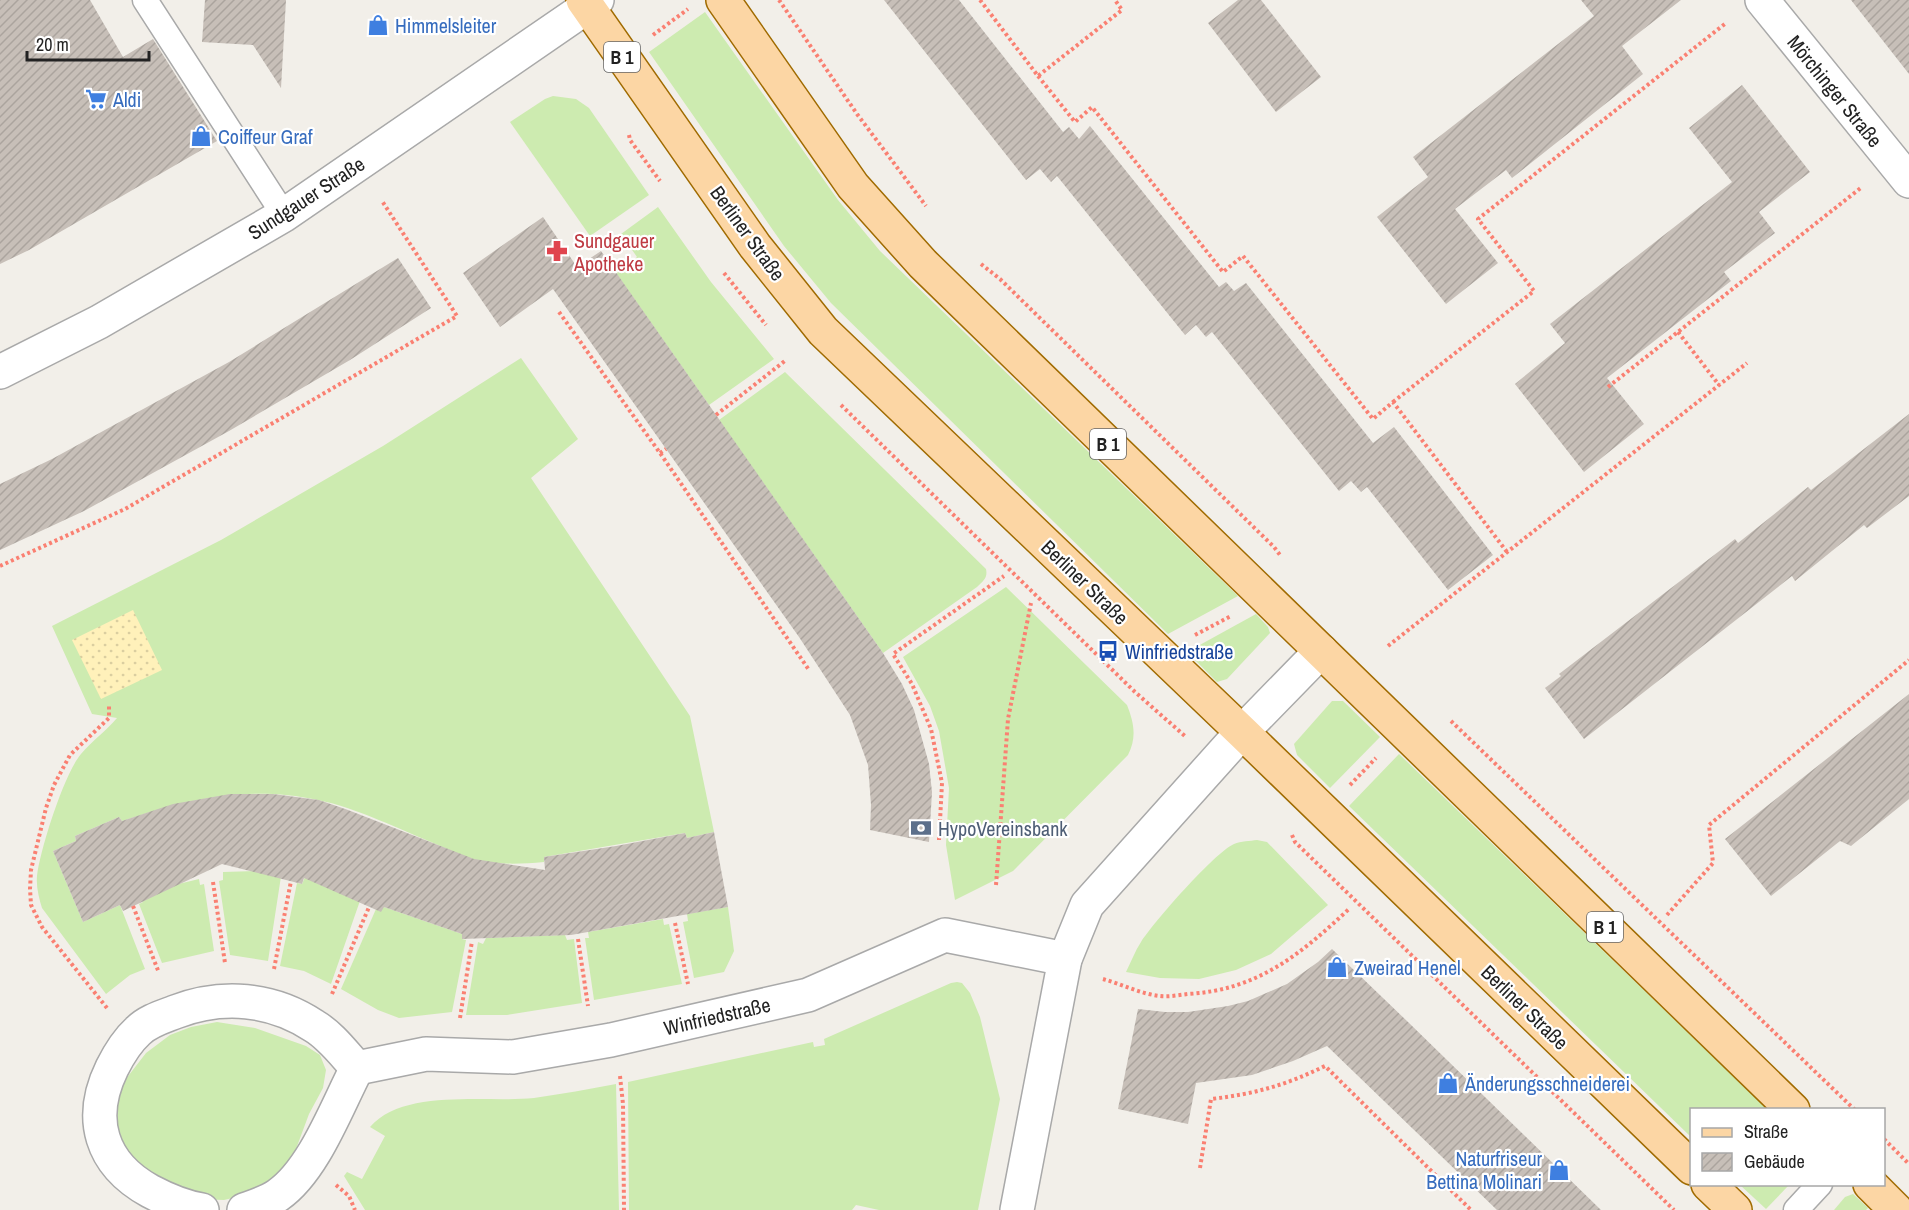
<svg xmlns="http://www.w3.org/2000/svg" width="1909" height="1210" font-family="'Archivo Narrow',sans-serif">
<style>
.grass{fill:#cdebb0}
.sand{fill:url(#sand-dots)}
.building{fill:url(#building-hatch)}
.lines{fill:none;stroke-linecap:round;stroke-linejoin:round}
.service-casing{stroke:#a9a9a9;stroke-width:27}
.minor-casing{stroke:#a9a9a9;stroke-width:36}
.tertiary-casing{stroke:#a9a9a9;stroke-width:36}
.primary-casing{stroke:#a06b00;stroke-width:36}
.path{stroke:#fa8072;stroke-width:4;stroke-dasharray:3 3;stroke-linecap:butt}
.service{stroke:#fff;stroke-width:24}
.minor{stroke:#fff;stroke-width:33}
.tertiary{stroke:#fff;stroke-width:33}
.primary{stroke:#fcd6a4;stroke-width:33}
.labels{text-anchor:middle;dominant-baseline:central;stroke-width:4.5;stroke-linejoin:round;paint-order:stroke}
.shield{fill:#fff;stroke:#646464;stroke-width:1.5}
.shield-label{font-size:18px;font-weight:bold;fill:#222}
.shop-label{font-size:20px;fill:#366cbe;stroke:#fff;text-anchor:start}
.street-label{font-size:20px;fill:#222;stroke:#fff}
.health-label{font-size:20px;fill:#be3a42;stroke:#fff;text-anchor:start}
.transit-label{font-size:20px;fill:#164399;stroke:#fff;text-anchor:start}
.service-label{font-size:20px;fill:#4e5e75;stroke:#fff;text-anchor:start}
</style>
<defs>
<pattern id="sand-dots" width="8" height="8" patternUnits="userSpaceOnUse" patternTransform="scale(1.5)"><rect width="8" height="8" fill="#fff1ba"/><path d="M2 2h.1M6 6h.1" fill="none" stroke="#dacea0" stroke-width="1.8" stroke-linecap="round"/></pattern>
<pattern id="building-hatch" width="6" height="6" patternUnits="userSpaceOnUse" patternTransform="scale(1.5)"><rect width="6" height="6" fill="#c7bfb8"/><path d="M-1 1l2-2M0 6l6-6M5 7l2-2" fill="none" stroke="#aba49e"/></pattern>
</defs>
<rect width="100%" height="100%" fill="#f2efe9"/>
<g class="grass">
<path d="M 705,12 L 838,200 L 880,251 L 1238,596 L 1168,634 L 831,303 L 784,246 L 649,52 Z"/>
<path d="M 553,96 L 576,99 L 589,108 L 649,195 L 590,236 L 510,122 L 545,99 Z"/>
<path d="M 658,207 L 711,282 L 774,359 L 709,405 L 616,273 L 637,257 L 621,234 Z"/>
<path d="M 521,358 L 578,439 L 531,478 L 690,716 L 714,832 L 687,838 L 685,833 L 544,857 L 544,862 C 521,864 499,865 476,860 C 463,857 450,850 438,845 C 401,830 357,808 318,800 C 246,785 190,799 122,821 L 119,817 L 75,836 L 76,841 L 53,851 L 83,922 L 120,905 L 145,969 L 130,975 L 106,994 L 42,908 C 39,898 36,887 37,876 C 40,850 64,774 81,754 C 92,741 106,731 117,718 L 92,714 L 52,626 L 221,540 L 383,446 Z"/>
<path d="M 785,372 L 986,569 C 988,578 983,581 977,587 L 883,653 L 719,420 Z"/>
<path d="M 1006,587 L 1127,705 C 1134,723 1137,737 1128,755 L 1013,871 L 955,900 L 946,845 L 949,788 L 939,731 L 930,706 L 903,657 Z"/>
<path d="M 1256,614 L 1268,627 L 1270,633 L 1227,679 L 1217,682 L 1187,652 Z"/>
<path d="M 1332,701 L 1343,701 L 1380,737 L 1330,788 L 1297,755 L 1294,744 Z"/>
<path d="M 1399,754 L 1767,1109 L 1692,1110 L 1691,1137 L 1349,806 Z"/>
<path d="M 1257,840 L 1267,842 L 1328,905 L 1271,954 L 1236,970 L 1199,979 L 1160,978 L 1126,972 C 1131,962 1135,951 1141,942 C 1153,923 1215,852 1234,844 C 1241,841 1250,841 1257,840 Z"/>
<path d="M 282,870 L 268,961 L 230,955 L 219,881 L 223,880 L 223,872 Z"/>
<path d="M 305,877 L 362,895 L 331,984 L 304,971 L 280,966 L 297,883 L 302,884 Z"/>
<path d="M 199,879 L 200,885 L 204,884 L 214,951 L 162,963 L 139,904 L 143,902 L 141,897 L 166,887 Z"/>
<path d="M 384,907 L 462,934 L 462,939 L 466,940 L 452,1012 L 399,1018 L 378,1010 L 341,989 L 376,909 Z"/>
<path d="M 728,907 L 734,951 L 724,972 L 694,978 L 683,922 L 688,921 L 687,914 Z"/>
<path d="M 663,919 L 664,925 L 669,924 L 682,984 L 594,1000 L 585,938 L 589,938 L 588,932 Z"/>
<path d="M 565,935 L 567,940 L 574,939 L 582,1003 L 507,1015 L 466,1015 L 478,942 L 483,944 L 486,938 Z"/>
<path d="M 957,982 L 962,983 L 970,993 L 980,1017 L 1000,1099 L 978,1210 L 879,1210 L 856,1205 L 852,1210 L 629,1210 L 628,1082 L 813,1042 L 814,1047 L 825,1045 L 824,1039 L 951,983 Z"/>
<path d="M 217,1022 L 255,1028 L 306,1046 L 320,1055 L 326,1070 L 323,1088 L 309,1114 L 296,1149 L 282,1170 L 269,1184 L 254,1193 L 224,1200 L 199,1199 L 171,1190 L 124,1152 L 112,1110 L 122,1084 L 146,1053 L 170,1035 L 191,1027 Z"/>
<path d="M 616,1084 L 619,1210 L 365,1210 L 344,1176 L 347,1172 L 362,1179 L 385,1136 L 370,1127 C 404,1088 487,1103 534,1098 C 562,1094 589,1089 616,1084 Z"/>
<path d="M 1740,1185 L 1789,1185 L 1766,1209 Z"/>
<path d="M 1853,1194 L 1868,1208 L 1866,1210 L 1834,1210 L 1845,1197 Z"/>
</g>
<path class="sand" d="M 133,610 L 162,670 L 101,699 L 72,640 Z"/>
<g class="building">
<path d="M 0,0 L 90,0 L 123,57 L 153,39 L 217,141 L 29,250 L 0,264 Z"/>
<path d="M 205,0 L 286,0 L 281,88 L 253,45 L 202,42 Z"/>
<path d="M 884,0 L 959,0 L 1063,132 L 1069,127 L 1079,139 L 1090,126 L 1219,287 L 1226,282 L 1234,291 L 1246,283 L 1373,443 L 1394,427 L 1493,555 L 1448,590 L 1367,487 L 1361,492 L 1351,481 L 1339,491 L 1212,332 L 1206,337 L 1196,325 L 1185,335 L 1057,176 L 1051,182 L 1040,169 L 1026,180 Z"/>
<path d="M 1238,0 L 1261,0 L 1321,77 L 1276,112 L 1208,23 Z"/>
<path d="M 1581,0 L 1681,0 L 1622,46 L 1643,74 L 1512,178 L 1506,170 L 1455,209 L 1498,263 L 1446,304 L 1377,217 L 1428,177 L 1413,157 L 1594,16 Z"/>
<path d="M 1851,0 L 1909,0 L 1909,74 Z"/>
<path d="M 1742,85 L 1810,172 L 1759,212 L 1775,233 L 1724,272 L 1731,281 L 1607,378 L 1644,424 L 1584,472 L 1515,384 L 1565,343 L 1550,324 L 1732,182 L 1689,128 Z"/>
<path d="M 543,217 L 577,267 L 601,251 L 883,653 L 902,684 L 914,710 L 929,764 L 932,792 L 929,842 L 870,830 L 871,805 L 868,765 L 850,715 L 799,637 L 553,289 L 500,327 L 463,273 Z"/>
<path d="M 398,258 L 431,308 L 350,360 L 229,431 L 84,511 L 0,550 L 0,484 L 52,459 L 229,362 Z"/>
<path d="M 1909,414 L 1909,496 L 1867,528 L 1864,525 L 1795,581 L 1792,576 L 1584,739 L 1545,688 L 1561,676 L 1559,674 L 1735,539 L 1738,543 L 1808,487 L 1811,490 Z"/>
<path d="M 1909,694 L 1909,799 L 1851,846 L 1840,841 L 1771,896 L 1725,839 Z"/>
<path d="M 230,794 L 273,794 L 319,800 L 348,810 L 474,859 L 545,870 L 544,857 L 616,846 L 685,833 L 687,838 L 714,832 L 728,907 L 571,935 L 462,939 L 462,934 L 384,907 L 381,912 L 304,878 L 302,884 L 222,864 L 123,911 L 120,905 L 83,922 L 53,851 L 76,841 L 75,836 L 119,817 L 122,821 L 173,804 Z"/>
<path d="M 1332,949 L 1408,1022 L 1601,1210 L 1497,1210 L 1327,1046 L 1293,1061 L 1252,1075 L 1196,1083 L 1188,1124 L 1118,1109 L 1138,1009 L 1165,1012 L 1188,1012 L 1228,1006 L 1248,1001 L 1287,984 L 1318,962 Z"/>
</g>
<g class="lines">
<defs>
<g id="service">
<path d="M 145,0 L 284,215"/>
<path d="M 1796,1210 L 1820,1184"/>
</g>
<g id="minor">
<path d="M 1762,0 L 1909,181"/>
<path d="M 357,1068 L 426,1054 L 513,1057 L 611,1040 L 808,995 L 945,935 L 1065,959"/>
<path d="M 202,1210 C 183,1207 167,1200 150,1191 C 101,1164 87,1119 112,1068 C 119,1054 127,1041 138,1031 C 148,1021 162,1017 175,1012 C 222,994 272,998 314,1026 C 331,1036 344,1054 357,1068"/>
<path d="M 244,1210 C 255,1206 268,1202 278,1195 C 314,1170 337,1106 357,1068"/>
<path d="M 1017,1210 L 1065,959 L 1087,905 L 1242,732 L 1321,651"/>
</g>
<path id="tertiary" d="M 0,372 L 99,322 L 284,215 L 597,0"/>
<g id="primary">
<path d="M 583,0 L 755,246 L 823,331 L 1242,732 L 1692,1168"/>
<path d="M 723,0 L 853,186 L 923,264 L 1793,1110"/>
<path d="M 1708,1184 L 1735,1210"/>
<path d="M 1870,1184 L 1896,1210"/>
</g>
</defs>
<use href="#service" class="service-casing"/>
<use href="#minor" class="minor-casing"/>
<use href="#tertiary" class="tertiary-casing"/>
<use href="#primary" class="primary-casing"/>
<g class="path">
<path d="M 779,0 L 857,114 L 926,206"/>
<path d="M 980,0 L 1038,76 L 1122,10 L 1115,0"/>
<path d="M 653,35 L 688,9"/>
<path d="M 1038,76 L 1075,122 L 1092,107 L 1223,272 L 1243,256 L 1373,419 L 1393,402 L 1507,552"/>
<path d="M 629,135 L 630,140 L 660,181"/>
<path d="M 981,264 L 1000,279 L 1274,547 L 1280,555"/>
<path d="M 724,273 L 766,325"/>
<path d="M 559,312 L 660,453 L 809,670"/>
<path d="M 1678,332 L 1719,385"/>
<path d="M 1608,387 L 1862,187"/>
<path d="M 1393,402 L 1534,291 L 1478,219 L 1726,23"/>
<path d="M 841,405 L 1135,692 L 1186,737"/>
<path d="M 716,415 L 786,360"/>
<path d="M 660,453 L 666,449"/>
<path d="M 0,566 L 125,509 L 457,316 L 382,201"/>
<path d="M 1195,635 L 1231,616"/>
<path d="M 1388,646 L 1747,363"/>
<path d="M 1451,721 L 1855,1110"/>
<path d="M 1350,785 L 1376,758"/>
<path d="M 1292,835 L 1295,842 L 1674,1210"/>
<path d="M 939,840 L 942,783 L 931,729 L 912,684 L 893,654 L 1004,576"/>
<path d="M 213,882 L 225,963"/>
<path d="M 996,885 L 1008,719 L 1031,603"/>
<path d="M 133,906 L 159,973"/>
<path d="M 1667,915 L 1713,863 L 1709,825 L 1909,660"/>
<path d="M 675,923 L 688,984"/>
<path d="M 578,939 L 588,1006"/>
<path d="M 274,969 L 291,881"/>
<path d="M 1103,979 C 1121,984 1141,994 1160,996 C 1169,997 1179,995 1188,994 C 1258,990 1301,954 1350,908"/>
<path d="M 332,994 L 369,907"/>
<path d="M 107,1008 L 42,927 L 31,905 L 30,889 L 31,870 L 46,808 L 54,785 L 70,755 L 109,718 L 109,704"/>
<path d="M 460,1018 L 472,941"/>
<path d="M 620,1076 L 623,1104 L 624,1210"/>
<path d="M 1884,1139 L 1909,1164"/>
<path d="M 1200,1168 L 1211,1099 C 1255,1094 1286,1085 1325,1066 L 1471,1210"/>
<path d="M 336,1185 L 349,1196 L 355,1210"/>
</g>
<use href="#service" class="service"/>
<use href="#minor" class="minor"/>
<use href="#tertiary" class="tertiary"/>
<use href="#primary" class="primary"/>
</g>
<defs>
<symbol id="shop-bare" viewBox="-9 -9 18 18"><path d="M-5-2.5h2.3a2.7 3.5 0 0 1 5.4 0H5L5.5 6h-11ZM-1.5-2.5h3a1.5 2.3 0 0 0-3 0Z" fill="#3f7fe0" stroke="#fff" stroke-width="2.5" paint-order="stroke"/></symbol>
<symbol id="supermarket-bare" viewBox="-9 -9 18 18"><path d="M-6-5.5h2.5l.6 2H6L4.5 2H-2.5L-4.4-4H-6ZM-1.5 3.2a1.3 1.3 0 1 0 .1 0ZM3 3.2a1.3 1.3 0 1 0 .1 0Z" fill="#3f7fe0" stroke="#fff" stroke-width="2.5" paint-order="stroke"/></symbol>
<symbol id="pharmacy-bare" viewBox="-9 -9 18 18"><path d="M-2-6h4v4h4v4h-4v4h-4v-4h-4v-4h4Z" fill="#e0444e" stroke="#fff" stroke-width="2.5" paint-order="stroke"/></symbol>
<symbol id="bus-bare" viewBox="-9 -9 18 18"><path d="M-5-6H5V4H4V6H2V4H-2V6H-4V4H-5ZM-3.5-4V0h7V-4ZM-3.5 1.2v1.5H-2V1.2ZM2 1.2v1.5H3.5V1.2Z" fill="#1a4fb4" stroke="#fff" stroke-width="2.5" paint-order="stroke"/></symbol>
<symbol id="bank-bare" viewBox="-9 -9 18 18"><path d="M-6-4H6V4H-6ZM0-2.3a2.3 2.3 0 1 0 0 4.6a2.3 2.3 0 1 0 0-4.6Z" fill="#5c6f8a" stroke="#fff" stroke-width="2.5" paint-order="stroke"/></symbol>
</defs>
<g fill-rule="evenodd">
<use href="#shop-bare" x="363" y="10" width="30" height="30"/>
<use href="#supermarket-bare" x="81" y="84" width="30" height="30"/>
<use href="#shop-bare" x="186" y="121" width="30" height="30"/>
<use href="#pharmacy-bare" x="542" y="236" width="30" height="30"/>
<use href="#bus-bare" x="1093" y="636" width="30" height="30"/>
<use href="#bank-bare" x="906" y="813" width="30" height="30"/>
<use href="#shop-bare" x="1322" y="952" width="30" height="30"/>
<use href="#shop-bare" x="1433" y="1068" width="30" height="30"/>
<use href="#shop-bare" x="1544" y="1155" width="30" height="30"/>
</g>
<g class="labels">
<g class="shield">
<rect x="604" y="42" width="36" height="30" rx="4.5"/>
<rect x="1090" y="429" width="36" height="30" rx="4.5"/>
<rect x="1587" y="912" width="36" height="30" rx="4.5"/>
</g>
<g class="shield-label">
<text x="622" y="57">B 1</text>
<text x="1108" y="444">B 1</text>
<text x="1605" y="927">B 1</text>
</g>
<g class="shop-label">
<text x="395" y="25">Himmelsleiter</text>
<text x="113" y="99">Aldi</text>
<text x="218" y="136">Coiffeur Graf</text>
<text x="1354" y="967">Zweirad Henel</text>
<text x="1465" y="1083">Änderungsschneiderei</text>
<text x="1542" y="1158" text-anchor="end">Naturfriseur<tspan x="1542" dy="23">Bettina Molinari</tspan></text>
</g>
<g class="street-label">
<text transform="translate(1835 91) rotate(51)">Mörchinger Straße</text>
<text transform="translate(306 198) rotate(-33)">Sundgauer Straße</text>
<text transform="translate(748 233) rotate(54)">Berliner Straße</text>
<text transform="translate(1085 582) rotate(44)">Berliner Straße</text>
<text transform="translate(1525 1007) rotate(44)">Berliner Straße</text>
<text transform="translate(717 1016) rotate(-13)">Winfriedstraße</text>
</g>
<g class="health-label">
<text x="574" y="240">Sundgauer<tspan x="574" dy="23">Apotheke</tspan></text>
</g>
<g class="transit-label">
<text x="1125" y="651">Winfriedstraße</text>
</g>
<g class="service-label">
<text x="938" y="828">HypoVereinsbank</text>
</g>
</g>
<rect x="1690" y="1108" width="195" height="78" fill="#ffffff" stroke="#a7a7a7" stroke-width="1.5"/>
<rect x="1702" y="1128" width="30" height="9" fill="#fcd6a4" stroke="#a7a7a7" stroke-width="1.5"/>
<text x="1744" y="1138" font-size="18" fill="#222222">Straße</text>
<rect x="1702" y="1153" width="30" height="18" fill="url(#building-hatch)" stroke="#a7a7a7" stroke-width="1.5"/>
<text x="1744" y="1168" font-size="18" fill="#222222">Gebäude</text>
<path d="M27 51v9h122v-9" fill="none" stroke="#222222" stroke-width="3"/>
<text x="36" y="51" font-size="18" fill="#222222" stroke="#ffffff" stroke-width="4.5" paint-order="stroke">20 m</text>
</svg>
